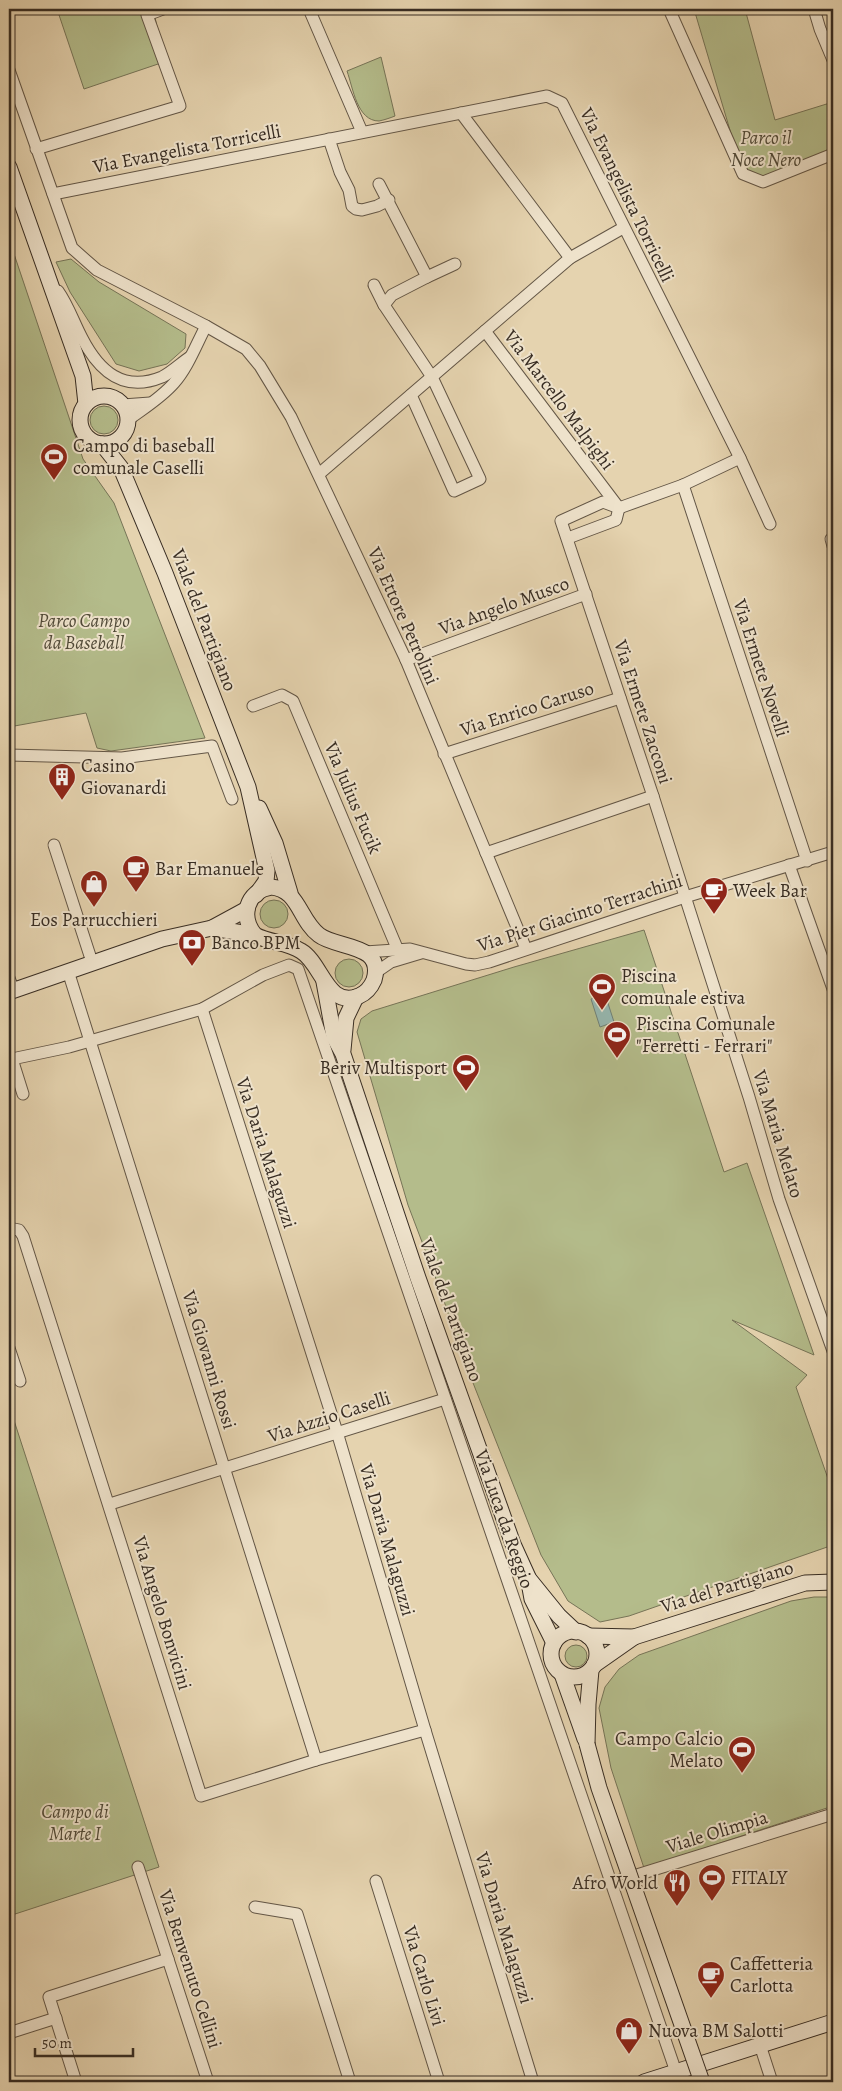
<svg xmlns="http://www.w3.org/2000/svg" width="842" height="2091" font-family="Alegreya,serif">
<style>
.green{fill:#b4bc8b;stroke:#767457}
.water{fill:#96b7af;stroke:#708077}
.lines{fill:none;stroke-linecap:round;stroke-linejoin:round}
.street-casing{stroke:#635646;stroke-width:13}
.secondary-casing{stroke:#382d23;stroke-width:17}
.street{stroke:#eee2cb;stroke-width:11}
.secondary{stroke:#eee2cb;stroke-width:15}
.secondary-bridge-casing{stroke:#382d23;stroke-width:17;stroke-linecap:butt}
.secondary-bridge{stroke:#eee2cb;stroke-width:15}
.labels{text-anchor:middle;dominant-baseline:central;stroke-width:4;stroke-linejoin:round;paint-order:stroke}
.park-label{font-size:19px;font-style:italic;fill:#514a38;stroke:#eee2cb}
.street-label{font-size:19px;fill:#382d23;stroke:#eee2cb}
.poi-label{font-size:19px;fill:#382d23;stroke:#eee2cb;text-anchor:start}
</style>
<rect width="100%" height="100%" fill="#e5d3af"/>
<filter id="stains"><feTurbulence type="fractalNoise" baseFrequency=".004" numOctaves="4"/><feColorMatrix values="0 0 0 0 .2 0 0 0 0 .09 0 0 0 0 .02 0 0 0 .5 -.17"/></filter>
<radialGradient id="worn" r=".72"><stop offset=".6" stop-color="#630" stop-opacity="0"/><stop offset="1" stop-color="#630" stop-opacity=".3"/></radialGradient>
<g class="green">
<path d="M 57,9 L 164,9 L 154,12 L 164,62 L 84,89 Z"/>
<path d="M 694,9 L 745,9 L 775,120 L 833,102 L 833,154 L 763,182 L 743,174 Z"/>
<path d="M 381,57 L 395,116 C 390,118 384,120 379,121 C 357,121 353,88 347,71 Z"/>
<path d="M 9,239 L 83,459 L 114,503 L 205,738 L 111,751 L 97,748 L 86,713 L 9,727 Z"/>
<path d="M 71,259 L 99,282 L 186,334 L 185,348 L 167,364 L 139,371 L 116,364 L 70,292 L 56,262 Z"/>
<circle cx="104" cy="420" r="14"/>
<circle cx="274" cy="914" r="14"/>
<path d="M 644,930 L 724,1172 L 747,1163 L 814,1355 L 732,1320 L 807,1375 L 796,1387 L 833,1493 L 833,1545 L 629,1616 L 600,1622 L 568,1601 L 541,1555 L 462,1355 L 441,1292 L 408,1205 L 357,1032 L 361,1019 L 372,1011 L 514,967 Z"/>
<circle cx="349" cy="973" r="14"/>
<path d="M 9,1405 L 159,1867 L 9,1916 Z"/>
<path d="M 814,1597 L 833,1597 L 833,1806 L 644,1868 L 611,1768 L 599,1708 L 605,1687 L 619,1669 L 639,1655 L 791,1601 Z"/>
<circle cx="576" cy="1656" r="11"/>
</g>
<path class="water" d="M 605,994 L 614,1022 L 600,1027 L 591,999 Z"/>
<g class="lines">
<defs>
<g id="street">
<path d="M 309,9 L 362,132"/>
<path d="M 669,9 L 743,174 L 763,182 L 833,154"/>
<path d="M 814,9 L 820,29 L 833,60"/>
<path d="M 9,70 L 72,248 L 97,270 L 206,326 L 246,349 L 260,366 L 291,417 L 406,660 L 526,949"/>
<path d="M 461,113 L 570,258"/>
<path d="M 329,139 L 340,172 L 349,190 L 352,206 L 356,209 L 362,210 L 377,206 L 389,200"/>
<path d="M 36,149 L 180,106 L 147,15 L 163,9"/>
<path d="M 379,184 L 427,277 L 392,295 L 384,305"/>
<path d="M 53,194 L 547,96 L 562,103 L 740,458 L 770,524"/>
<path d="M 427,277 L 455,264"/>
<path d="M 374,285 L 384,305 L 432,377 L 480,479 L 454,491 L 411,395"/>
<path d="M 58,291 C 68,305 74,323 82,338 C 99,371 123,393 162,377 C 172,372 181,363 190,357"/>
<path d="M 123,405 L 150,403"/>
<path d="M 128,420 C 144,408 161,398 174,383 C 188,367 196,345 206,326"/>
<path d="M 319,474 L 485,331"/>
<path d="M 683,485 L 807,861"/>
<path d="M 619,508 L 603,502 L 561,521 L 653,796 L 749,1097 L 779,1199 L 833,1351"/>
<path d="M 619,508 L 485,331 L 570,258 L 623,228"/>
<path d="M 619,508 L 683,485 L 740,458"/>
<path d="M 568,538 L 616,520 L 619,508"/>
<path d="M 831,539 L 833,546"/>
<path d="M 406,660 L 586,594"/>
<path d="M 253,706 L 282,695 L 293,701 L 397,948"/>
<path d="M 444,754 L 620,698"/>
<path d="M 9,755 L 122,758 L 212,746 L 232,799"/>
<path d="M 54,845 L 92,962"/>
<path d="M 486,853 L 653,796"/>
<path d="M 789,865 L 833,989"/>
<path d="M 365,952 L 410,949 L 466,964 L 475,965 L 489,962 L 685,897 L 833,852"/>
<path d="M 68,971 L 316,1760"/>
<path d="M 375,973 L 391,962 L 421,953"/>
<path d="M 9,978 L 14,991"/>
<path d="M 202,1009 L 337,1432 L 425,1730 L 533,2082"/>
<path d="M 23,1094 L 12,1059 L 69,1047 L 202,1009 L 263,975 L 289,965 L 298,969 L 676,2072"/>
<path d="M 9,1228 L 19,1230 L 23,1236 L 201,1796 L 316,1760 L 425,1730"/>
<path d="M 9,1348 L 20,1381"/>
<path d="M 110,1504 L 445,1399"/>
<path d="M 138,1867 L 208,2082"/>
<path d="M 376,1881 L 439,2082"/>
<path d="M 611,1883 L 833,1814"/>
<path d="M 255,1907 L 297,1914 L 350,2082"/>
<path d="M 9,2033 L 56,2018"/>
<path d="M 760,2045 L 772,2082"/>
<path d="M 76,2082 L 49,1997 L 168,1959"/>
</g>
<g id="secondary">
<path d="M 9,167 L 83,376 L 86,404"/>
<circle cx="104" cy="420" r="24"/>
<path d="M 102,444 L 121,468 L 165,573 L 248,787 L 267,871 L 266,881 L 256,895"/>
<path d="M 259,808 L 275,843 L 290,893"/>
<path d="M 271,887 C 299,889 299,920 319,935 C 337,949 385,943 374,980 C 371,987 366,993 359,996 C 327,1009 322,963 301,951 C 287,942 270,943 255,935 C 240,917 246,891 271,887 Z"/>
<path d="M 212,928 L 255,935"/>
<path d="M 324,982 L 334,1037 L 343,1054 L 418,1278 L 513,1544 L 528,1577 L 532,1599 L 554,1643"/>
<path d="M 9,992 L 162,939 L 212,928 L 247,909"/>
<path d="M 343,1050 L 346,1018 L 356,997"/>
<path d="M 529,1579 L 559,1616 L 576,1632"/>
<circle cx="574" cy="1654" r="23"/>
<path d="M 588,1636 L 634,1637 L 805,1583 L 833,1582"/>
<path d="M 594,1665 L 634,1637"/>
<path d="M 562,1674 L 585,1739"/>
<path d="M 587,1744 L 588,1704 L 591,1670"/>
<path d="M 644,2082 L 833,2022"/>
</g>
</defs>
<use href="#street" class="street-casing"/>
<use href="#secondary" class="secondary-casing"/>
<use href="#street" class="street"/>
<use href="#secondary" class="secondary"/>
<defs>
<path id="secondary-bridge" d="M 587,1744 L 599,1788 L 702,2082"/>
</defs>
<use href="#secondary-bridge" class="secondary-bridge-casing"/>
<use href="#secondary-bridge" class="secondary-bridge"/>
</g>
<defs>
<symbol id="stadium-pin" viewBox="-11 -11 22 30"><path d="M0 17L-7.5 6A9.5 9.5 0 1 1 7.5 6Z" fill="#8f2418" stroke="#eee2cb"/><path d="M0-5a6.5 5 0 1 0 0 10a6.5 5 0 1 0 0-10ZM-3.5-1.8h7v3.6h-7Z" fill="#fff"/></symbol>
<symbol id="building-pin" viewBox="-11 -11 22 30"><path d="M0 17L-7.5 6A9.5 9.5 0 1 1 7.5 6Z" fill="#8f2418" stroke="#eee2cb"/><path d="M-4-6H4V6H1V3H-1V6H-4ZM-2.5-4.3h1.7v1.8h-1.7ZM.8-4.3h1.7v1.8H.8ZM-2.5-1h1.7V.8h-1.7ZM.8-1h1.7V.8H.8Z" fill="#fff"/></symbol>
<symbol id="cafe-pin" viewBox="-11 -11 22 30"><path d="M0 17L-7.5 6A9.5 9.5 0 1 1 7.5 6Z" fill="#8f2418" stroke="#eee2cb"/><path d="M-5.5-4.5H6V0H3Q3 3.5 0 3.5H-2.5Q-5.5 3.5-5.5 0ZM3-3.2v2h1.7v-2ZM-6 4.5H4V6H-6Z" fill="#fff"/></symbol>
<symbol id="shop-pin" viewBox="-11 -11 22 30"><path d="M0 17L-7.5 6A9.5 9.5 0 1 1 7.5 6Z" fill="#8f2418" stroke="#eee2cb"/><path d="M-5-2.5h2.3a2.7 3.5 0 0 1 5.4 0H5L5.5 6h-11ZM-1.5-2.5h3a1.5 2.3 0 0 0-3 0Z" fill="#fff"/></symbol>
<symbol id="bank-pin" viewBox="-11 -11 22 30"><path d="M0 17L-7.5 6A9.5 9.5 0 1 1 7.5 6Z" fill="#8f2418" stroke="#eee2cb"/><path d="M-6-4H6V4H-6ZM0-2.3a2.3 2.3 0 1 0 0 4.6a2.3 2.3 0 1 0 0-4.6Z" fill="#fff"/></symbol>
<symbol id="restaurant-pin" viewBox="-11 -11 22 30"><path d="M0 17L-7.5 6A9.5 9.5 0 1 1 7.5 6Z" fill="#8f2418" stroke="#eee2cb"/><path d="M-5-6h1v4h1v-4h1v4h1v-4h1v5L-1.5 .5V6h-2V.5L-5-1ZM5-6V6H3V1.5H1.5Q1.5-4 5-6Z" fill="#fff"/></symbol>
</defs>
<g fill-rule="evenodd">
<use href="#stadium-pin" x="38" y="441" width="32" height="43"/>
<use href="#building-pin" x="46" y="761" width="32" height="43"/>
<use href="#cafe-pin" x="120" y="853" width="32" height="43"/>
<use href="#shop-pin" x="78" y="868" width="32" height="43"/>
<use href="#cafe-pin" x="698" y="875" width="32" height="43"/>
<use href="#bank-pin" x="176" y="927" width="32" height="43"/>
<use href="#stadium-pin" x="586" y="971" width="32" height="43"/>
<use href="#stadium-pin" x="601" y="1019" width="32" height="43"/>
<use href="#stadium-pin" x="450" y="1052" width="32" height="43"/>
<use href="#stadium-pin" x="726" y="1734" width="32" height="43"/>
<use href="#stadium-pin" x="696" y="1862" width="32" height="43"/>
<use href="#restaurant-pin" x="661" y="1867" width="32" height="43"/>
<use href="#cafe-pin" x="695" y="1959" width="32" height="43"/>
<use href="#shop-pin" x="613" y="2015" width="32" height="43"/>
</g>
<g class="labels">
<g class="park-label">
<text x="766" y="138">Parco il<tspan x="766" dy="22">Noce Nero</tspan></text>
<text x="84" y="621">Parco Campo<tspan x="84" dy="22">da Baseball</tspan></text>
<text x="75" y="1812">Campo di<tspan x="75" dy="22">Marte I</tspan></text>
</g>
<g class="street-label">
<text transform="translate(187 149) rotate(-11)">Via Evangelista Torricelli</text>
<text transform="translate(627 195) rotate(64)">Via Evangelista Torricelli</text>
<text transform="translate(559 400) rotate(53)">Via Marcello Malpighi</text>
<text transform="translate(504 606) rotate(-20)">Via Angelo Musco</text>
<text transform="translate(403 616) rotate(66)">Via Ettore Petrolini</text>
<text transform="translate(204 620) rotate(69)">Viale del Partigiano</text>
<text transform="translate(761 668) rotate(72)">Via Ermete Novelli</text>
<text transform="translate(527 709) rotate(-18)">Via Enrico Caruso</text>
<text transform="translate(643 712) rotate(72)">Via Ermete Zacconi</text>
<text transform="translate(353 798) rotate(67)">Via Julius Fucik</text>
<text transform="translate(580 913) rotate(-18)">Via Pier Giacinto Terrachini</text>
<text transform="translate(778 1134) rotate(73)">Via Maria Melato</text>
<text transform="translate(266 1153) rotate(72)">Via Daria Malaguzzi</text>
<text transform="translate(451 1310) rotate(70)">Viale del Partigiano</text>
<text transform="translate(209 1360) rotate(73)">Via Giovanni Rossi</text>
<text transform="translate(329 1417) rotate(-18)">Via Azzio Caselli</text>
<text transform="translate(504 1519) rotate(71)">Via Luca da Reggio</text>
<text transform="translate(387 1540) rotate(74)">Via Daria Malaguzzi</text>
<text transform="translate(727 1587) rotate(-17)">Via del Partigiano</text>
<text transform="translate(162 1613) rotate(73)">Via Angelo Bonvicini</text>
<text transform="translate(717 1832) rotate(-17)">Viale Olimpia</text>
<text transform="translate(504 1928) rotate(73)">Via Daria Malaguzzi</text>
<text transform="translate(190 1969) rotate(72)">Via Benvenuto Cellini</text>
<text transform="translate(424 1976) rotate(73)">Via Carlo Livi</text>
</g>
<g class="poi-label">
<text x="73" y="446">Campo di baseball<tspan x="73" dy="22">comunale Caselli</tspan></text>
<text x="81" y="766">Casino<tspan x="81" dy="22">Giovanardi</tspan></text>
<text x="155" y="869">Bar Emanuele</text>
<text x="733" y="891">Week Bar</text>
<text x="94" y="920" text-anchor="middle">Eos Parrucchieri</text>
<text x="211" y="943">Banco BPM</text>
<text x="621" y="976">Piscina<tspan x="621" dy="22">comunale estiva</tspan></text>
<text x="636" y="1024">Piscina Comunale<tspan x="636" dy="22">"Ferretti - Ferrari"</tspan></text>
<text x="447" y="1068" text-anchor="end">Beriv Multisport</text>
<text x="723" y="1739" text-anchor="end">Campo Calcio<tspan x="723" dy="22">Melato</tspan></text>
<text x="731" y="1878">FITALY</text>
<text x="658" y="1883" text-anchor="end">Afro World</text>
<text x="730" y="1964">Caffetteria<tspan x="730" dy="22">Carlotta</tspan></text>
<text x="648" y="2031">Nuova BM Salotti</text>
</g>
</g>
<rect width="842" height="2091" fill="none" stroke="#e5d3af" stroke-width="30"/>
<rect x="10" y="10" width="822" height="2071" fill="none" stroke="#382d23" stroke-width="2.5"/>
<rect x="15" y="15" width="812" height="2061" fill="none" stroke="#382d23"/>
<path d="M35 2048v8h98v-8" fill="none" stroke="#382d23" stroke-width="2.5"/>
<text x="42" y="2048" font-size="15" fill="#382d23" stroke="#eee2cb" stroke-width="4" paint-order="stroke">50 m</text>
<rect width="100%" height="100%" filter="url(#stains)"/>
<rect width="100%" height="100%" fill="url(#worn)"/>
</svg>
